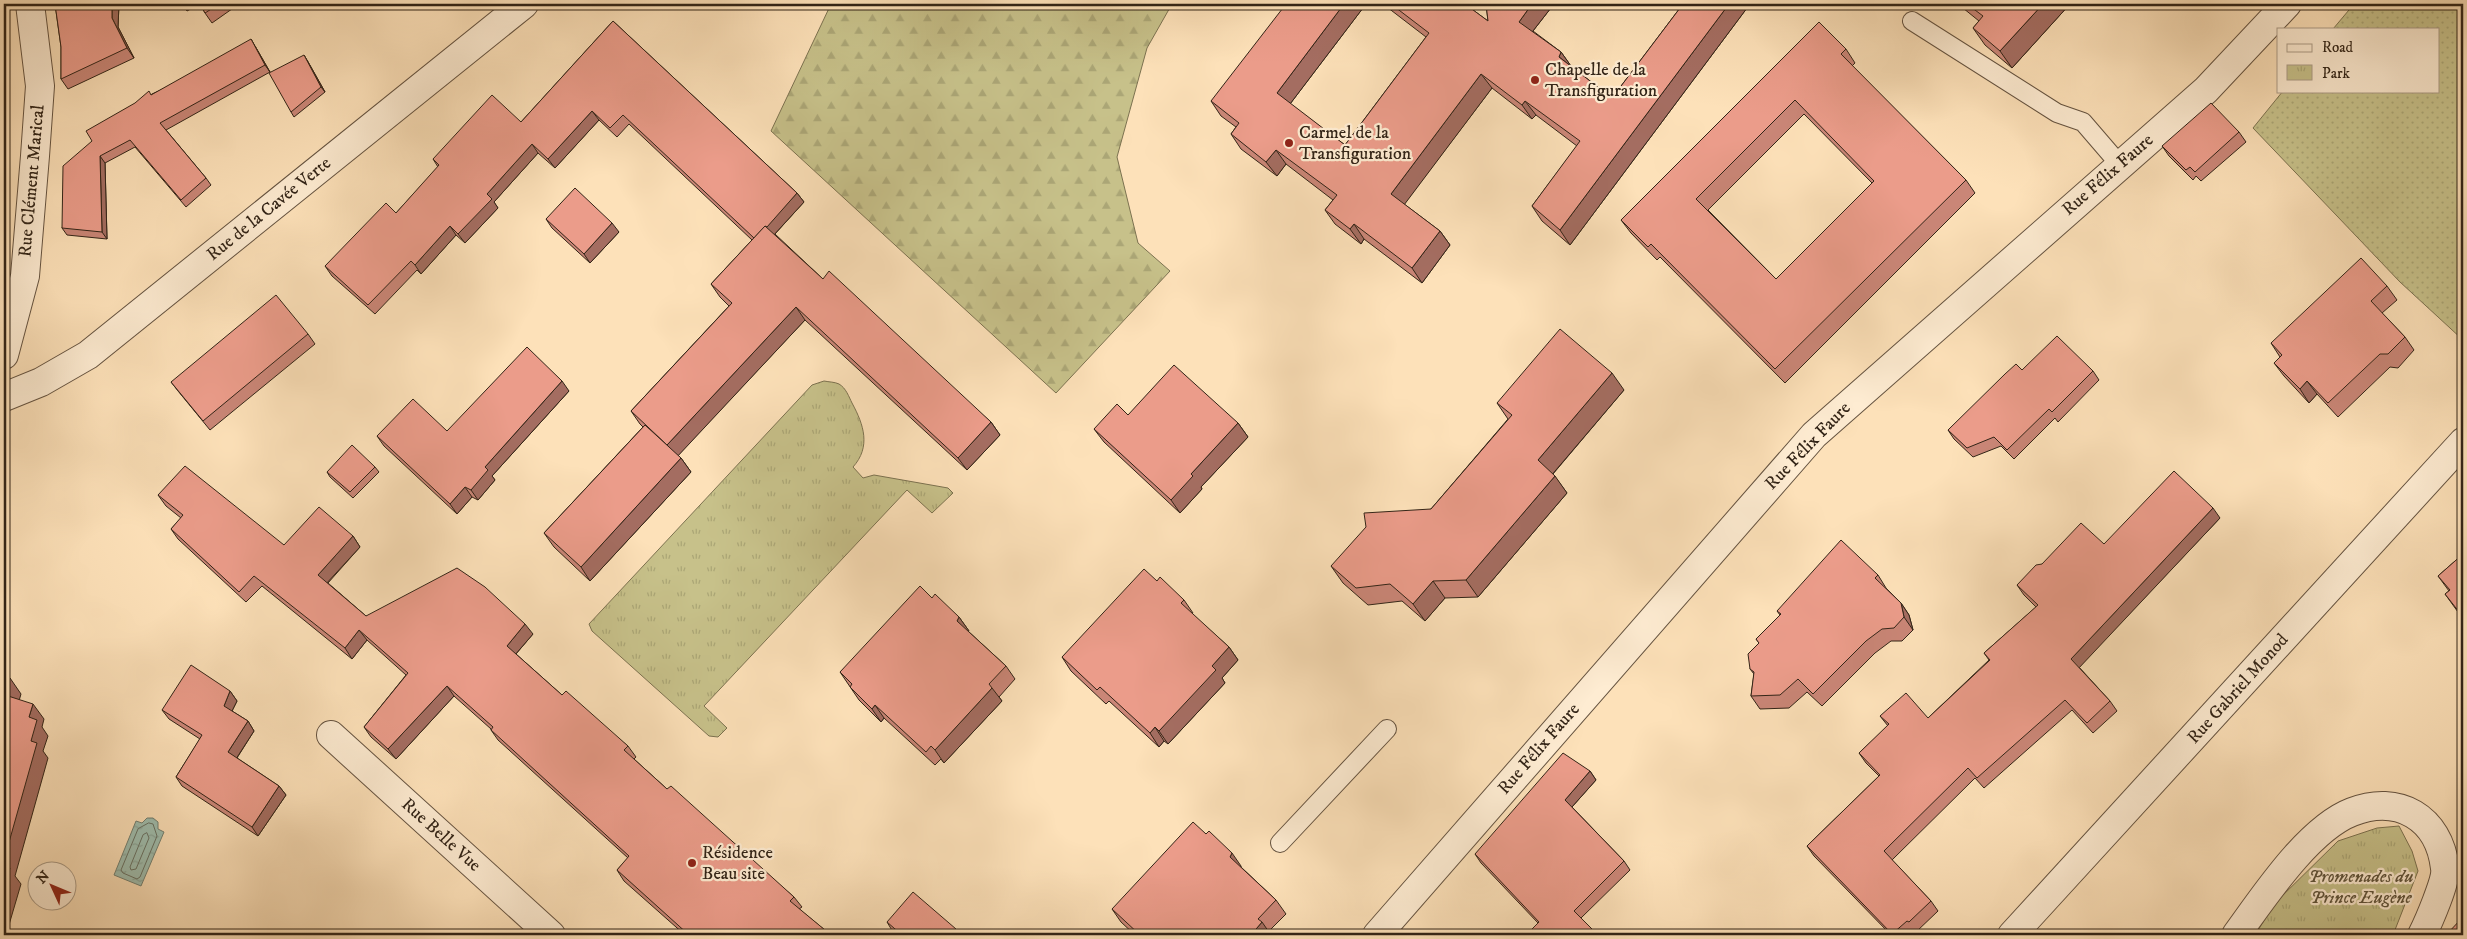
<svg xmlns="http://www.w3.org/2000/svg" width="2467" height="939" font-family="'IM FELL DW Pica',serif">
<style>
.grass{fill:url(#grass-dots);stroke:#7c7250}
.forest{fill:url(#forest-firs);stroke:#7c7250}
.park{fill:url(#park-tufts);stroke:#7c7250}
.water{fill:url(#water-ripples);stroke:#738072}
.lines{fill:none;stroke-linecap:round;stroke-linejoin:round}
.shore{stroke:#687163;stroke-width:1}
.service-casing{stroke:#655340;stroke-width:20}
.minor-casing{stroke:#655340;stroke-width:30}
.tertiary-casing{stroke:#655340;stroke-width:30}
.service{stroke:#feecd2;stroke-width:18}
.minor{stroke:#feecd2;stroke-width:28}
.tertiary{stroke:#feecd2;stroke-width:28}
.wall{fill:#ca8677;stroke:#322417;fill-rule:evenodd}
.shaded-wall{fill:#a46d61;stroke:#322417}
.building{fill:#eb9c8a;stroke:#322417;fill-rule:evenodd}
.poi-dot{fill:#8f2418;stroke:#feecd2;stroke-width:2}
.labels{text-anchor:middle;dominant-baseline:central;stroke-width:4.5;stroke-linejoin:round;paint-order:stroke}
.poi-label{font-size:18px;fill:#322417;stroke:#feecd2;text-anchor:start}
.street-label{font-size:18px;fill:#322417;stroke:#feecd2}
.park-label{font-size:18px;font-style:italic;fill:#5f533a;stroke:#feecd2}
</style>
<defs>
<pattern id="grass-dots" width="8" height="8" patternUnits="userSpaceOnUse" patternTransform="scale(1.25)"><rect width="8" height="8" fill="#c7c18a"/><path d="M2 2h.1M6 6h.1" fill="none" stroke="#aba676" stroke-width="1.8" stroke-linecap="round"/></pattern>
<pattern id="forest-firs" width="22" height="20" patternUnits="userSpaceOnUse" patternTransform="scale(1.25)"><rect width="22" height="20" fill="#c7c18a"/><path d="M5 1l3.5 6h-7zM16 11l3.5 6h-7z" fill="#aba676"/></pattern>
<pattern id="park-tufts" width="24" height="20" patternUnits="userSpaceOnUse" patternTransform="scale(1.25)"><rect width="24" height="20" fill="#c7c18a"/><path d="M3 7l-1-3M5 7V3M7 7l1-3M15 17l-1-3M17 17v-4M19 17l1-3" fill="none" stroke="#aba676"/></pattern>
<pattern id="water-ripples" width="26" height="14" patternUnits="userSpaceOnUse" patternTransform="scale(1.25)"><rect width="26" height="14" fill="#9fbeaf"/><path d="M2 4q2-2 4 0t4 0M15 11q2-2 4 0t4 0" fill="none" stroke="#89a396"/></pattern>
</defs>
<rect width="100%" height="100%" fill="#fde1b9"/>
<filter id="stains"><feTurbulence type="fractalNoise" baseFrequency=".004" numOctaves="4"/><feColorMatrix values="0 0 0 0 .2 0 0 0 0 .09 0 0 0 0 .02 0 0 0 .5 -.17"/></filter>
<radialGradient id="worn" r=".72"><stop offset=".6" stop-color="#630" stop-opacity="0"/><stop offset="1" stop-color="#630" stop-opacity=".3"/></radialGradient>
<path class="grass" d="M 2354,4 L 2463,4 L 2463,340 L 2400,282 L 2253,128 L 2283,91 L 2438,91 L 2438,29 L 2333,29 Z"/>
<path class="forest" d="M 831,4 L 1172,4 L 1147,48 L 1117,157 L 1138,243 L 1170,271 L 1056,393 L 771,131 Z"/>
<g class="park">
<path d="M 824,381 C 829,382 835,382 839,384 C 846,388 849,397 852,403 C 864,425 871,447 853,467 L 863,478 L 874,475 L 948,488 L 953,493 L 932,513 L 907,490 L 704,706 L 727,728 L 718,737 L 709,736 L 592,631 L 589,624 L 812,385 Z"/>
<path d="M 2399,826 L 2412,851 L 2418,871 L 2393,935 L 2255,935 L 2275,903 L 2338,841 L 2377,828 Z"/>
</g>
<path class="water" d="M 147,818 L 153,818 L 158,822 L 158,829 L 164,832 L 141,886 L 114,875 L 136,821 L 142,823 Z"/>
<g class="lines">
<g class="shore">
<path d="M 149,823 L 153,824 L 157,836 L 140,877 L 137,879 L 123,873 L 121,870 L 138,829 Z"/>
<path d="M 147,833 L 149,838 L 136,869 L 131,870 L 130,867 L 143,835 Z"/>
</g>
<defs>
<g id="service">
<path d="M 1912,21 L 2057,113 L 2083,122 L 2120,165"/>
<path d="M 1280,843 L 1387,729"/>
</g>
<g id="minor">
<path d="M 331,735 L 551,935"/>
<path d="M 1377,935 L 1814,435 L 2206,90 L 2287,4"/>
<path d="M 2012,935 L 2463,442"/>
<path d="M 2236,935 C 2263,898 2308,829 2352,812 C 2398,794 2439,817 2445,868 C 2447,880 2428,923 2422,935"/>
</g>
<g id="tertiary">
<path d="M 4,355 L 25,276 L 35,156 L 40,86 L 30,4"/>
<path d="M 4,397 L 41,382 L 88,355 L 524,4"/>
</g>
</defs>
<use href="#service" class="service-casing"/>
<use href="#minor" class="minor-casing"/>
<use href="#tertiary" class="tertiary-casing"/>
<use href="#service" class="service"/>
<use href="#minor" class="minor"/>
<use href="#tertiary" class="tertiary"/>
</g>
<g class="wall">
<path d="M 55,4 L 119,4 L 118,27 L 134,58 L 68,89 L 61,79 L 61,47 Z"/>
<path d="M 182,4 L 239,4 L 212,23 L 205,13 L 200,4 L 187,11 Z"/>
<path d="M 1366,4 L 1290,104 L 1345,145 L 1426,37 L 1383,4 L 1465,4 L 1488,21 L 1486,4 L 1554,4 L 1533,31 L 1561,52 L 1571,66 L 1612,98 L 1683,4 L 1750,4 L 1570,245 L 1542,221 L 1532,206 L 1577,146 L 1536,115 L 1532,119 L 1492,88 L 1404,204 L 1440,231 L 1450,245 L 1422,283 L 1364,239 L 1361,244 L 1335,224 L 1325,210 L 1333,200 L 1286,164 L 1277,176 L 1241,149 L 1231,134 L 1236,127 L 1221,116 L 1211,101 Z"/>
<path d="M 1958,4 L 2070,4 L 2012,68 L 1985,45 L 1973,28 L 1979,21 Z"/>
<path d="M 613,21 L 797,193 L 804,202 L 775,234 L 823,279 L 991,422 L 1000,435 L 967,470 L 805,320 L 678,455 L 681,458 L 691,472 L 590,581 L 554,547 L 544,533 L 643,427 L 640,424 L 631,411 L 729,306 L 720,297 L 711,284 L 752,240 L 629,124 L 617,137 L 599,120 L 555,168 L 538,153 L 494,202 L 498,208 L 465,243 L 456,235 L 421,274 L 417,270 L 375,314 L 332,276 L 325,266 L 396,213 L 438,167 L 433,159 L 521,122 Z"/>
<path d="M 255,46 L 270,72 L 166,130 L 206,178 L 211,185 L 186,207 L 135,147 L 105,163 L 107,239 L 67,235 L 62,228 L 92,141 L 152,94 Z"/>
<path d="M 1846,49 L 1855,63 L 1852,66 L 1966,180 L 1975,193 L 1785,383 L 1660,257 L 1657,260 L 1631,233 L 1621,220 ZM 1804,114 L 1872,183 L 1776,279 L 1708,210 Z"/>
<path d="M 307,60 L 325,92 L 294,117 L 291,112 Z"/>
<path d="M 2239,132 L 2246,142 L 2201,181 L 2196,176 L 2193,180 L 2169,156 L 2162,146 Z"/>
<path d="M 546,219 L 619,232 L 590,263 L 552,228 Z"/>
<path d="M 2387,286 L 2397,300 L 2382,313 L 2405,337 L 2414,350 L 2398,368 L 2390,367 L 2338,417 L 2317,394 L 2309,403 L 2284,376 L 2274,363 L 2280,357 L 2271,343 Z"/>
<path d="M 308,334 L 315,344 L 210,430 L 178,391 L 171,382 Z"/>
<path d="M 2022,370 L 2093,371 L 2099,380 L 2058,422 L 2055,418 L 2014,459 L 2001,446 L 1973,457 L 1954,439 L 1948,430 Z"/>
<path d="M 1624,390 L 1553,474 L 1567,493 L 1478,597 L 1445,598 L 1425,621 L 1402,601 L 1368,605 L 1343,583 L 1331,566 L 1431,509 L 1508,419 L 1497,403 Z"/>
<path d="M 569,391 L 492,476 L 495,480 L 478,500 L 472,497 L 457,514 L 384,446 L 377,436 L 447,431 Z"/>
<path d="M 1128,415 L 1238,423 L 1248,437 L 1201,487 L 1202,489 L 1180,513 L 1104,442 L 1094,429 Z"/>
<path d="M 375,467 L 379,472 L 353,498 L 330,477 L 327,472 Z"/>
<path d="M 158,495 L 284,545 L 353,536 L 360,547 L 328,583 L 366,616 L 533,634 L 516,654 L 562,695 L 628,746 L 636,757 L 634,759 L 667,789 L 794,897 L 802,907 L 799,909 L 831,935 L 685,935 L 624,881 L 617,870 L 628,858 L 498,740 L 491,730 L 491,729 L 454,696 L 396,759 L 371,737 L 364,727 L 406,675 L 367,640 L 352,659 L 262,586 L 246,602 L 178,539 L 171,529 L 181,518 L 166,506 Z"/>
<path d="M 2220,518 L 2079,667 L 2110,701 L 2117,711 L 2093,733 L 2072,710 L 1984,788 L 1975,778 L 1892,860 L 1931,901 L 1938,911 L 1916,932 L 1913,930 L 1908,935 L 1891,935 L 1814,856 L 1807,846 L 1879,776 L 1866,763 L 1859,753 L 1888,726 L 1880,716 L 1928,718 L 1989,660 L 1984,653 L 2036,607 L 2024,595 L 2017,585 L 2042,564 L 2104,544 Z"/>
<path d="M 2463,554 L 2463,619 L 2445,594 L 2449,591 L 2438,576 Z"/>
<path d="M 1878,575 L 1886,588 L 1901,603 L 1909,615 L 1913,630 L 1902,641 L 1891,641 L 1875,653 L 1822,706 L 1807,692 L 1789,708 L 1760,709 L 1751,696 L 1754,674 L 1750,669 L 1759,643 L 1756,639 L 1780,615 L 1777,611 Z"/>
<path d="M 1157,581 L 1184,600 L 1193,613 L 1192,614 L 1229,647 L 1238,660 L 1222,678 L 1225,683 L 1168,744 L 1164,741 L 1159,747 L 1109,701 L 1106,704 L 1071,671 L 1062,657 Z"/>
<path d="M 932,598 L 959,617 L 969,631 L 968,631 L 1006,666 L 1015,679 L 999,697 L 1002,701 L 944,763 L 941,759 L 935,765 L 884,718 L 881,722 L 859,700 L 840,672 Z"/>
<path d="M 230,691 L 237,701 L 232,711 L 248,721 L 254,731 L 237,758 L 279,786 L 286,795 L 258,836 L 182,786 L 176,777 L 200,739 L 169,719 L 162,710 Z"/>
<path d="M 1590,771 L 1596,780 L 1572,807 L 1624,861 L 1630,870 L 1581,918 L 1598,935 L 1526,935 L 1538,923 L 1481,863 L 1475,854 Z"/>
<path d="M 1241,866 L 1241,867 L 1276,900 L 1286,914 L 1269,931 L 1271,935 L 1135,935 L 1121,922 L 1112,909 Z"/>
<path d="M 887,922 L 956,929 L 960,935 L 897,935 L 893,932 Z"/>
</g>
<g class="shaded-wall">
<path d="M 112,4 L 119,4 L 118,27 L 134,58 L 127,48 L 112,18 Z"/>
<path d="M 1344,4 L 1366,4 L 1287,108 L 1277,93 Z"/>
<path d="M 1532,4 L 1554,4 L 1529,36 L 1519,22 Z"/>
<path d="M 1729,4 L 1750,4 L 1570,245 L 1560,230 Z"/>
<path d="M 2043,4 L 2070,4 L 2012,68 L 2000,51 Z"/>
<path d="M 251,39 L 255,46 L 270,72 L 265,65 Z"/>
<path d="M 1561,52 L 1571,66 L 1559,57 Z"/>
<path d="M 304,55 L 307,60 L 325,92 L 321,87 Z"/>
<path d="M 1481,74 L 1492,88 L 1401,209 L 1391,194 Z"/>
<path d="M 1525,101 L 1536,115 L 1532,119 L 1522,105 Z"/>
<path d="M 592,111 L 599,120 L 555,168 L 548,159 Z"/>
<path d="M 532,144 L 538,153 L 494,202 L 498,208 L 465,243 L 458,234 L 487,194 Z"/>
<path d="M 1276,150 L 1286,164 L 1277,176 L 1266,162 Z"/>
<path d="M 100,156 L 105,163 L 107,239 L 102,232 Z"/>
<path d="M 797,193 L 804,202 L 761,249 L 755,239 Z"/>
<path d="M 612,223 L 619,232 L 590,263 L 584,254 Z"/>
<path d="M 1354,224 L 1364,239 L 1361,244 L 1350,229 Z"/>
<path d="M 450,226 L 456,235 L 421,274 L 415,265 Z"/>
<path d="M 1440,231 L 1450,245 L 1422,283 L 1412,268 Z"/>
<path d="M 796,307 L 805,320 L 676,458 L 667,445 Z"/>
<path d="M 1612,373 L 1624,390 L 1550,477 L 1538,460 Z"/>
<path d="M 562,381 L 569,391 L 492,476 L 495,480 L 478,500 L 471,490 L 485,467 Z"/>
<path d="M 2307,381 L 2317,394 L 2309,403 L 2300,389 Z"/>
<path d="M 991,422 L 1000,435 L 967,470 L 958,458 Z"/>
<path d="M 1238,423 L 1248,437 L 1201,487 L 1202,489 L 1180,513 L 1171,500 L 1191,474 Z"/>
<path d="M 681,458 L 691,472 L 590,581 L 581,567 Z"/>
<path d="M 1555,476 L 1567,493 L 1478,597 L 1466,580 Z"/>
<path d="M 465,487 L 472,497 L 457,514 L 450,504 Z"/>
<path d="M 2213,508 L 2220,518 L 2078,669 L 2071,659 Z"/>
<path d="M 353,536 L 360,547 L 325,585 L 318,575 Z"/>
<path d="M 1433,581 L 1445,598 L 1425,621 L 1413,604 Z"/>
<path d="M 1901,603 L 1909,615 L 1913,630 L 1904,617 Z"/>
<path d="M 959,617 L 969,631 L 966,634 L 957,621 Z"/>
<path d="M 525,624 L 533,634 L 514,656 L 507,646 Z"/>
<path d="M 359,630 L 367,640 L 352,659 L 345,648 Z"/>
<path d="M 1229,647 L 1238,660 L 1222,678 L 1225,683 L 1168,744 L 1159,731 L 1212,666 Z"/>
<path d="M 10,678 L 21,694 L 16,711 L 5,695 Z"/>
<path d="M 447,686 L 454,696 L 396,759 L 388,749 Z"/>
<path d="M 992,688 L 1002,701 L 944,763 L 935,750 Z"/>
<path d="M 230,691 L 237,701 L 230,715 L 224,706 Z"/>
<path d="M 33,704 L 44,719 L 42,727 L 48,736 L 43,751 L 48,758 L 15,876 L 21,884 L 6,935 L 4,935 L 4,860 L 31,741 L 29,717 Z"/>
<path d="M 875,705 L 884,718 L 881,722 L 872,709 Z"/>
<path d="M 248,721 L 254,731 L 234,762 L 228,752 Z"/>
<path d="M 1155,727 L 1164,741 L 1159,747 L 1150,733 Z"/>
<path d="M 1590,771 L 1596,780 L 1571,808 L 1565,800 Z"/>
<path d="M 279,786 L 286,795 L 258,836 L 252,827 Z"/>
<path d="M 1232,853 L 1241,866 L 1239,870 L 1230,857 Z"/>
<path d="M 1262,922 L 1271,935 L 1251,935 Z"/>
<path d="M 956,929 L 960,935 L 950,935 Z"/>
</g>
<g class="building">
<path d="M 55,4 L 112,4 L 112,18 L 127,48 L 61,79 L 61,47 Z"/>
<path d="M 200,4 L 219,4 L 205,13 Z"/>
<path d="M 1286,4 L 1344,4 L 1277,93 L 1345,145 L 1429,33 L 1391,4 L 1465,4 L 1488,21 L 1486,4 L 1532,4 L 1519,22 L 1561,52 L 1559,57 L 1612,98 L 1683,4 L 1729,4 L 1560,230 L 1532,206 L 1580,141 L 1525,101 L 1522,105 L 1481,74 L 1391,194 L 1440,231 L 1412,268 L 1354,224 L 1350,229 L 1325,210 L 1337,195 L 1276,150 L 1266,162 L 1231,134 L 1239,123 L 1211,101 Z"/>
<path d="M 1967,4 L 2043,4 L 2000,51 L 1973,28 L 1983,16 Z"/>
<path d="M 613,21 L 797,193 L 767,227 L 765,226 L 754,238 L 623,115 L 610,128 L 592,111 L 548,159 L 532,144 L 487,194 L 492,199 L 458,234 L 450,226 L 415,265 L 411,261 L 368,305 L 325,266 L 386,203 L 396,213 L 439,165 L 433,159 L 492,95 L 521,122 Z"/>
<path d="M 1819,22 L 1846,49 L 1841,54 L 1966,180 L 1775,369 L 1651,244 L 1648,247 L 1621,220 ZM 1795,100 L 1874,181 L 1776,279 L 1696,199 Z"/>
<path d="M 251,39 L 265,65 L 160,123 L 206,178 L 181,200 L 130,140 L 100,156 L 102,232 L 62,228 L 63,166 L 92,141 L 86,131 L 135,103 L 149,91 L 151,95 Z"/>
<path d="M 304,55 L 321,87 L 291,112 L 269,73 Z"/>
<path d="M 2211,103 L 2239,132 L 2195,172 L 2190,167 L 2186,170 L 2162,146 Z"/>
<path d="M 575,188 L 612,223 L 584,254 L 546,219 Z"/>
<path d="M 765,226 L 823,279 L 829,271 L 991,422 L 958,458 L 796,307 L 667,445 L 631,411 L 732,303 L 711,284 Z"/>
<path d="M 2361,258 L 2387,286 L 2371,301 L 2405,337 L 2388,354 L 2380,354 L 2328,403 L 2307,381 L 2300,389 L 2274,363 L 2282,355 L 2271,343 Z"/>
<path d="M 276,295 L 308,334 L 203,421 L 171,382 Z"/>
<path d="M 1560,329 L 1612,373 L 1538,460 L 1555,476 L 1466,580 L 1433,581 L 1413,604 L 1390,584 L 1356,588 L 1331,566 L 1366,527 L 1364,513 L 1431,509 L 1512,415 L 1497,403 Z"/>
<path d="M 2057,336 L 2093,371 L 2052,412 L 2049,409 L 2007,450 L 1994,437 L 1967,448 L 1948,430 L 2005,374 L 2016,364 L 2022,370 Z"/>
<path d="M 527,347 L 562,381 L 485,467 L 488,470 L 471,490 L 465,487 L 450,504 L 377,436 L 413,399 L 447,431 Z"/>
<path d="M 1174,365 L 1238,423 L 1191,474 L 1193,476 L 1171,500 L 1094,429 L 1117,404 L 1128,415 Z"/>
<path d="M 645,425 L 681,458 L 581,567 L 544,533 Z"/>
<path d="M 352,445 L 375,467 L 350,492 L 327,472 Z"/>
<path d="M 185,466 L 284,545 L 319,507 L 353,536 L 318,575 L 366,616 L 457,568 L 485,587 L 525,624 L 507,646 L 562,695 L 566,691 L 628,746 L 624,750 L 667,789 L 671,786 L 794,897 L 790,901 L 831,935 L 689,935 L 617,870 L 629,856 L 491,730 L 493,727 L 447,686 L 388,749 L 364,727 L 408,673 L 359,630 L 345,648 L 254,576 L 239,592 L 171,529 L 183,515 L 158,495 Z"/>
<path d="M 2174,471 L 2213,508 L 2071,659 L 2110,701 L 2087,723 L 2065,700 L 1977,778 L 1968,768 L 1884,851 L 1931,901 L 1909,922 L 1907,921 L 1892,934 L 1807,846 L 1880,775 L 1859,753 L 1889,724 L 1880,716 L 1906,693 L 1928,718 L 1990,660 L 1984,653 L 2038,605 L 2017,585 L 2036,565 L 2042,564 L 2081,523 L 2104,544 Z"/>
<path d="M 1841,540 L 1878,575 L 1875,578 L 1901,603 L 1904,617 L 1894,628 L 1882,629 L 1866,641 L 1813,694 L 1798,679 L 1780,695 L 1751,696 L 1754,672 L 1750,669 L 1748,654 L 1759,643 L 1756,639 L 1781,614 L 1777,611 Z"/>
<path d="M 2463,554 L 2463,617 L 2445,594 L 2450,590 L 2438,576 Z"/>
<path d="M 1144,569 L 1157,581 L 1160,577 L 1184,600 L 1181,603 L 1229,647 L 1212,666 L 1216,670 L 1159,731 L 1155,727 L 1150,733 L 1100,687 L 1097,690 L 1062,657 Z"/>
<path d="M 920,586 L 932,598 L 935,594 L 959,617 L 957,621 L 1006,666 L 989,684 L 992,688 L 935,750 L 931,746 L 926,752 L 875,705 L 872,709 L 850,687 L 852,684 L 840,672 Z"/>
<path d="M 191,665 L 230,691 L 224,706 L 248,721 L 228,752 L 279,786 L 252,827 L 176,777 L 202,735 L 162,710 Z"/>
<path d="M 4,676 L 10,678 L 5,695 L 33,704 L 29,717 L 37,720 L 31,741 L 37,743 L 4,860 Z"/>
<path d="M 1563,753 L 1590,771 L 1565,800 L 1624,861 L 1574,911 L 1597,934 L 1596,935 L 1526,935 L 1539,922 L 1475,854 Z"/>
<path d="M 1193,822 L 1206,834 L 1209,831 L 1232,853 L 1230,857 L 1276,900 L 1258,919 L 1262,922 L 1251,935 L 1140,935 L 1112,909 Z"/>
<path d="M 4,866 L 10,868 L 4,890 Z"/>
<path d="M 913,892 L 956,929 L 950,935 L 902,935 L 887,922 Z"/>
<path d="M 2463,917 L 2463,935 L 2446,935 Z"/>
<path d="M 326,933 L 333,935 L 325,935 Z"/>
</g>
<g class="poi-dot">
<circle cx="1535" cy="80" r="5"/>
<circle cx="1289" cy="143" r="5"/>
<circle cx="692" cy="863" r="5"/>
</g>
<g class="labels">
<g class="poi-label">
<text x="1545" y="70">Chapelle de la<tspan x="1545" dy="21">Transfiguration</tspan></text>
<text x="1299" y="133">Carmel de la<tspan x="1299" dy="21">Transfiguration</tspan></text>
<text x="702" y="853">Résidence<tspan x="702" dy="21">Beau site</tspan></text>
</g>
<g class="street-label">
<text transform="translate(2108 175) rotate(-41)">Rue Félix Faure</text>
<text transform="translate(32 181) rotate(-85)">Rue Clément Marical</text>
<text transform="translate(269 209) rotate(-39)">Rue de la Cavée Verte</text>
<text transform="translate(1808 446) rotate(-46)">Rue Félix Faure</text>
<text transform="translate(2238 689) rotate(-48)">Rue Gabriel Monod</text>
<text transform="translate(1539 749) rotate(-49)">Rue Félix Faure</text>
<text transform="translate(441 835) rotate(42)">Rue Belle Vue</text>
</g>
<g class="park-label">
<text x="2361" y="877">Promenades du<tspan x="2361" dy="21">Prince Eugène</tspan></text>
</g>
</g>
<rect width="2467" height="939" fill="none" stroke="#fde1b9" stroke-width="20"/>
<rect x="5" y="5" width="2457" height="929" fill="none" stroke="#322417" stroke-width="2.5"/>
<rect x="10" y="10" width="2447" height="919" fill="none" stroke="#322417"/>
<rect x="2277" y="28" width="162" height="65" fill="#feecd2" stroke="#ac9c87"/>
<rect x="2287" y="44" width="25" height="8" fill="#feecd2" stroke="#ac9c87"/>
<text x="2322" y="52" font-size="15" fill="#322417">Road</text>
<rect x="2287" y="65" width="25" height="15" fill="url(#park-tufts)" stroke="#ac9c87"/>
<text x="2322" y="78" font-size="15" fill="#322417">Park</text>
<g transform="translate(52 886) rotate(314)"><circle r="24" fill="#feecd2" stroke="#ac9c87"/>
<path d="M0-4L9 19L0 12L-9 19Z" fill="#8f2418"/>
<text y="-8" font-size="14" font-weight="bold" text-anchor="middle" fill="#322417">N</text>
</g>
<rect width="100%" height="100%" filter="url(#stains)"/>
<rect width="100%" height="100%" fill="url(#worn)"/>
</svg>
